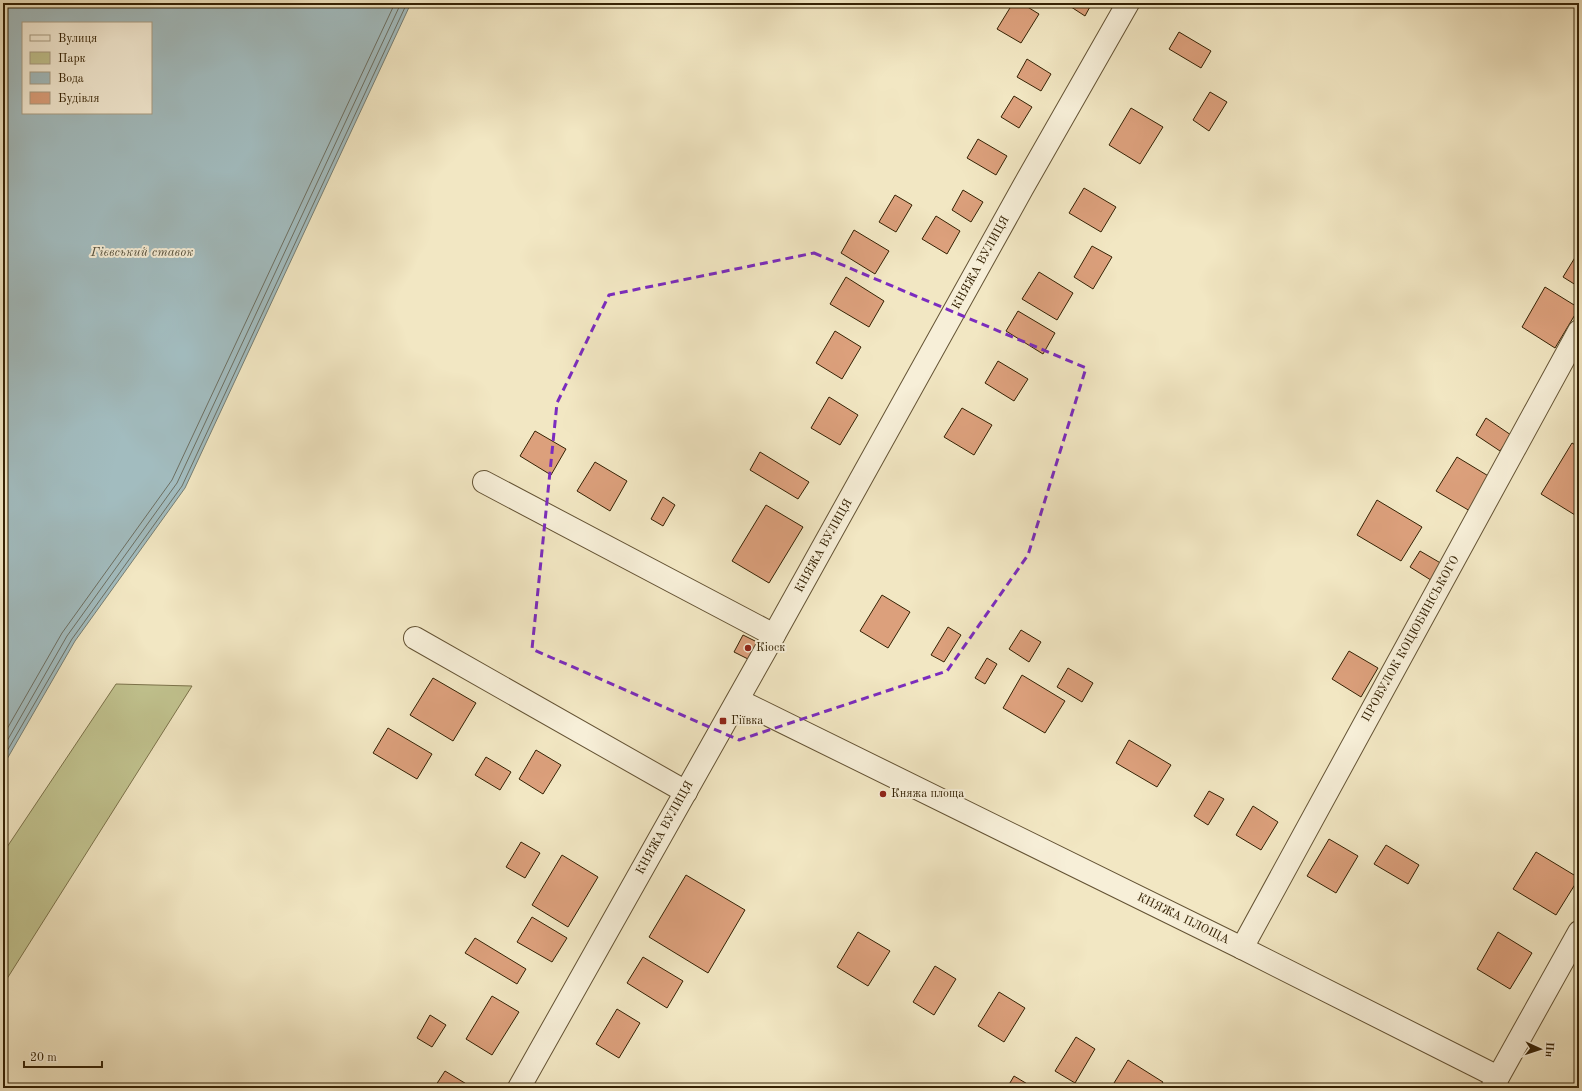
<svg xmlns="http://www.w3.org/2000/svg" width="1582" height="1091" font-family="'Old Standard TT',serif">
<style>
.green{fill:#c1c38f;stroke:#7b724a}
.water{fill:#a2bcbf;stroke:#767e74;fill-rule:evenodd}
.lines{fill:none;stroke-linecap:round;stroke-linejoin:round}
.shore{stroke:#6c6f62;stroke-width:1}
.building{fill:#dca07c;stroke:#352204}
.minor-casing{stroke:#645334;stroke-width:24}
.minor{stroke:#f7efd8;stroke-width:22}
.marked{fill:none;stroke:#7b2cbf;stroke-width:3;stroke-dasharray:8 5;stroke-linejoin:round}
.poi-dot{fill:#8f2418;stroke:#f7efd8;stroke-width:1.5}
.labels{text-anchor:middle;dominant-baseline:central;stroke-width:4;stroke-linejoin:round;paint-order:stroke}
.street-label{font-size:12px;fill:#352204;stroke:#f7efd8}
.poi-label{font-size:12px;fill:#352204;stroke:#f7efd8;text-anchor:start}
.water-label{font-size:13px;font-style:italic;fill:#56503c;stroke:#f7efd8}
</style>
<rect width="100%" height="100%" fill="#f2e7c3"/>
<filter id="stains"><feTurbulence type="fractalNoise" baseFrequency=".005" numOctaves="4"/><feColorMatrix values="0 0 0 0 .2 0 0 0 0 .09 0 0 0 0 .02 0 0 0 .5 -.17"/></filter>
<radialGradient id="worn" r=".72"><stop offset=".6" stop-color="#630" stop-opacity="0"/><stop offset="1" stop-color="#630" stop-opacity=".3"/></radialGradient>
<path class="green" d="M 116,684 L 192,686 L 3,985 L 3,853 Z"/>
<path class="water" d="M 3,3 L 411,3 L 185,488 L 75,641 L 3,766 ZM 23,23 L 151,23 L 151,113 L 23,113 Z"/>
<g class="lines">
<g class="shore">
<path d="M 3,736 L 62,633 L 172,480 L 395,3"/>
<path d="M 3,748 L 67,636 L 177,483 L 401,3"/>
<path d="M 3,758 L 72,639 L 182,486 L 407,3"/>
</g>
</g>
<g class="building">
<path d="M 1013,3 L 1021,3 L 1039,14 L 1021,43 L 997,29 Z"/>
<path d="M 1065,3 L 1092,3 L 1085,16 Z"/>
<path d="M 1179,32 L 1211,51 L 1201,68 L 1169,49 Z"/>
<path d="M 1027,59 L 1051,74 L 1041,91 L 1017,77 Z"/>
<path d="M 1210,92 L 1227,102 L 1209,131 L 1193,120 Z"/>
<path d="M 1014,96 L 1032,107 L 1019,128 L 1001,117 Z"/>
<path d="M 1131,108 L 1163,127 L 1140,164 L 1109,145 Z"/>
<path d="M 978,139 L 1007,156 L 996,175 L 967,158 Z"/>
<path d="M 1084,188 L 1116,207 L 1101,232 L 1069,213 Z"/>
<path d="M 963,190 L 983,202 L 971,222 L 952,210 Z"/>
<path d="M 895,195 L 912,205 L 896,232 L 879,222 Z"/>
<path d="M 936,216 L 960,231 L 947,254 L 922,239 Z"/>
<path d="M 854,230 L 889,251 L 875,274 L 841,253 Z"/>
<path d="M 1092,246 L 1112,257 L 1093,289 L 1074,277 Z"/>
<path d="M 1579,251 L 1579,287 L 1563,277 Z"/>
<path d="M 1039,272 L 1073,293 L 1057,320 L 1022,299 Z"/>
<path d="M 846,277 L 884,301 L 869,327 L 830,304 Z"/>
<path d="M 1545,287 L 1579,308 L 1555,348 L 1522,327 Z"/>
<path d="M 1018,311 L 1055,333 L 1043,354 L 1006,331 Z"/>
<path d="M 835,331 L 861,347 L 842,379 L 816,363 Z"/>
<path d="M 998,361 L 1028,379 L 1014,401 L 985,383 Z"/>
<path d="M 829,397 L 858,415 L 840,445 L 811,428 Z"/>
<path d="M 962,408 L 992,425 L 974,455 L 944,437 Z"/>
<path d="M 1486,418 L 1511,435 L 1500,451 L 1476,435 Z"/>
<path d="M 535,431 L 566,449 L 551,475 L 520,456 Z"/>
<path d="M 1572,443 L 1579,447 L 1579,509 L 1575,515 L 1541,494 Z"/>
<path d="M 760,452 L 809,482 L 798,499 L 750,470 Z"/>
<path d="M 1457,457 L 1490,477 L 1470,511 L 1436,491 Z"/>
<path d="M 595,462 L 627,481 L 610,511 L 577,491 Z"/>
<path d="M 663,497 L 675,505 L 663,526 L 651,519 Z"/>
<path d="M 1377,500 L 1422,527 L 1401,561 L 1357,535 Z"/>
<path d="M 766,505 L 803,527 L 769,583 L 732,561 Z"/>
<path d="M 1420,551 L 1444,565 L 1434,582 L 1410,567 Z"/>
<path d="M 882,595 L 910,612 L 888,648 L 860,631 Z"/>
<path d="M 948,627 L 961,635 L 944,662 L 931,655 Z"/>
<path d="M 1021,630 L 1041,642 L 1029,662 L 1009,649 Z"/>
<path d="M 743,635 L 761,644 L 752,661 L 734,652 Z"/>
<path d="M 1349,651 L 1378,668 L 1361,697 L 1332,679 Z"/>
<path d="M 987,658 L 997,664 L 985,684 L 975,678 Z"/>
<path d="M 1068,668 L 1093,683 L 1082,702 L 1057,687 Z"/>
<path d="M 1022,675 L 1065,701 L 1045,733 L 1003,708 Z"/>
<path d="M 433,678 L 476,703 L 453,741 L 410,715 Z"/>
<path d="M 388,728 L 432,754 L 417,779 L 373,753 Z"/>
<path d="M 1129,740 L 1171,765 L 1157,787 L 1116,763 Z"/>
<path d="M 536,750 L 561,765 L 543,794 L 519,779 Z"/>
<path d="M 486,757 L 511,772 L 500,790 L 475,775 Z"/>
<path d="M 1209,791 L 1224,799 L 1208,825 L 1194,816 Z"/>
<path d="M 1253,806 L 1278,822 L 1261,850 L 1236,835 Z"/>
<path d="M 1329,839 L 1358,856 L 1336,893 L 1307,876 Z"/>
<path d="M 521,842 L 540,853 L 525,878 L 506,867 Z"/>
<path d="M 1386,845 L 1419,865 L 1408,884 L 1374,864 Z"/>
<path d="M 1536,852 L 1579,878 L 1556,915 L 1513,889 Z"/>
<path d="M 562,855 L 598,877 L 568,927 L 532,905 Z"/>
<path d="M 686,875 L 745,910 L 708,973 L 649,937 Z"/>
<path d="M 532,917 L 567,938 L 552,962 L 517,942 Z"/>
<path d="M 858,932 L 890,951 L 868,986 L 837,967 Z"/>
<path d="M 1498,932 L 1532,953 L 1510,989 L 1477,969 Z"/>
<path d="M 475,938 L 526,969 L 517,984 L 465,953 Z"/>
<path d="M 643,957 L 683,981 L 667,1008 L 627,983 Z"/>
<path d="M 935,966 L 956,979 L 934,1015 L 913,1002 Z"/>
<path d="M 999,992 L 1025,1008 L 1004,1042 L 978,1026 Z"/>
<path d="M 492,996 L 519,1012 L 492,1055 L 466,1039 Z"/>
<path d="M 617,1009 L 640,1023 L 619,1058 L 596,1044 Z"/>
<path d="M 430,1015 L 446,1025 L 432,1047 L 417,1038 Z"/>
<path d="M 1076,1037 L 1095,1049 L 1075,1083 L 1055,1071 Z"/>
<path d="M 1128,1060 L 1163,1082 L 1159,1088 L 1111,1088 Z"/>
<path d="M 445,1071 L 473,1088 L 434,1088 Z"/>
<path d="M 1014,1076 L 1034,1088 L 1007,1088 Z"/>
</g>
<g class="lines">
<defs>
<g id="minor">
<path d="M 484,482 L 774,635"/>
<path d="M 415,638 L 686,792"/>
<path d="M 738,700 L 1242,948 L 1498,1077"/>
<path d="M 1242,948 L 1579,331"/>
<path d="M 519,1088 L 774,635 L 1022,189 L 1128,3"/>
<path d="M 1492,1088 L 1579,932"/>
</g>
</defs>
<use href="#minor" class="minor-casing"/>
<use href="#minor" class="minor"/>
</g>
<path class="marked" d="M 814,253 L 1086,368 L 1028,555 L 947,671 L 739,740 L 532,649 L 557,403 L 609,295 Z"/>
<g class="poi-dot">
<circle cx="748" cy="648" r="4"/>
<rect x="719" y="717" width="8" height="8" rx="2"/>
<circle cx="883" cy="794" r="4"/>
</g>
<g class="labels">
<g class="street-label">
<text transform="translate(981 263) rotate(-61)">КНЯЖА ВУЛИЦЯ</text>
<text transform="translate(824 546) rotate(-61)">КНЯЖА ВУЛИЦЯ</text>
<text transform="translate(1411 639) rotate(-61)">ПРОВУЛОК КОЦЮБИНСЬКОГО</text>
<text transform="translate(665 828) rotate(-61)">КНЯЖА ВУЛИЦЯ</text>
<text transform="translate(1183 919) rotate(26)">КНЯЖА ПЛОЩА</text>
</g>
<g class="poi-label">
<text x="756" y="648">Кіоск</text>
<text x="731" y="721">Гіївка</text>
<text x="891" y="794">Княжа площа</text>
</g>
<g class="water-label">
<text x="142" y="252">Гієвський ставок</text>
</g>
</g>
<rect width="1582" height="1091" fill="none" stroke="#f2e7c3" stroke-width="16"/>
<rect x="4" y="4" width="1574" height="1083" fill="none" stroke="#352204" stroke-width="2"/>
<rect x="8" y="8" width="1566" height="1075" fill="none" stroke="#352204"/>
<rect x="22" y="22" width="130" height="92" fill="#f7efd8" stroke="#a99d83"/>
<rect x="30" y="35" width="20" height="6" fill="#f7efd8" stroke="#a99d83"/>
<text x="58" y="42" font-size="12" fill="#352204">Вулиця</text>
<rect x="30" y="52" width="20" height="12" fill="#c1c38f" stroke="#a99d83"/>
<text x="58" y="62" font-size="12" fill="#352204">Парк</text>
<rect x="30" y="72" width="20" height="12" fill="#a2bcbf" stroke="#a99d83"/>
<text x="58" y="82" font-size="12" fill="#352204">Вода</text>
<rect x="30" y="92" width="20" height="12" fill="#dca07c" stroke="#a99d83"/>
<text x="58" y="102" font-size="12" fill="#352204">Будівля</text>
<g transform="translate(1540 1049) rotate(93)" stroke="#f7efd8" stroke-width="3" paint-order="stroke">
<path d="M0-3L7 15L0 10L-7 15Z" fill="#352204"/>
<text y="-6" font-size="11" font-weight="bold" text-anchor="middle" fill="#352204">Пн</text>
</g>
<path d="M24 1061v6h78v-6" fill="none" stroke="#352204" stroke-width="2"/>
<text x="30" y="1061" font-size="12" fill="#352204" stroke="#f7efd8" stroke-width="3" paint-order="stroke">20 m</text>
<rect width="100%" height="100%" filter="url(#stains)"/>
<rect width="100%" height="100%" fill="url(#worn)"/>
</svg>
